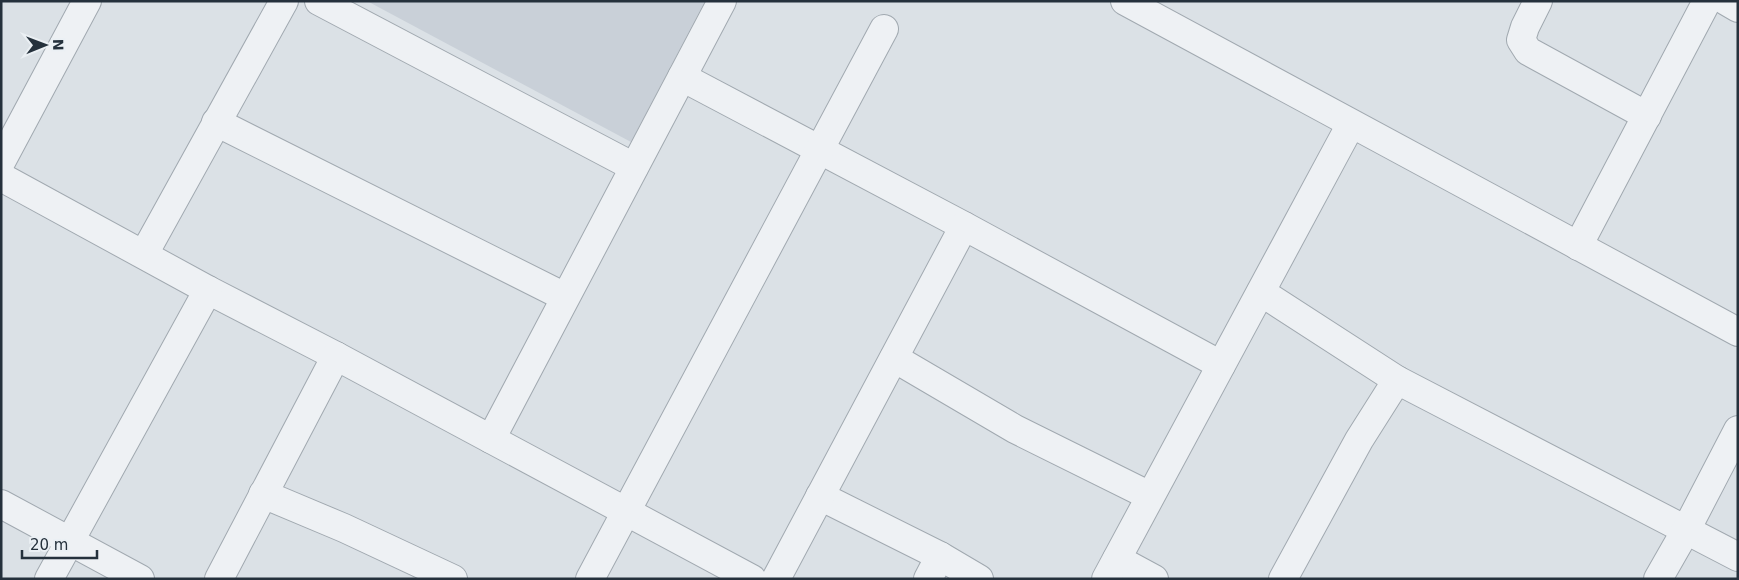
<svg xmlns="http://www.w3.org/2000/svg" width="1739" height="580" font-family="'DejaVu Sans',sans-serif">
<style>
.built{fill:#c9d0d8}
.lines{fill:none;stroke-linecap:round;stroke-linejoin:round}
.minor-casing{stroke:#a1a9b0;stroke-width:30}
.tertiary-casing{stroke:#a1a9b0;stroke-width:30}
.minor{stroke:#eef1f4;stroke-width:28}
.tertiary{stroke:#eef1f4;stroke-width:28}
</style>
<rect width="100%" height="100%" fill="#dbe1e6"/>
<path class="built" d="M 367,1 L 705,1 L 631,142 Z"/>
<g class="lines">
<defs>
<g id="minor">
<path d="M 319,1 L 634,167"/>
<path d="M 1538,1 L 1525,27 L 1521,40 L 1528,51 L 1647,116"/>
<path d="M 1726,1 L 1738,8"/>
<path d="M 682,77 L 964,226 L 1221,365"/>
<path d="M 216,122 L 565,297"/>
<path d="M 1,162 L 87,1"/>
<path d="M 1,177 L 208,290 L 336,356 L 752,579"/>
<path d="M 1578,246 L 1707,1"/>
<path d="M 144,254 L 284,1"/>
<path d="M 1261,292 L 1397,380 L 1738,557"/>
<path d="M 894,358 L 1015,429 L 1150,496"/>
<path d="M 491,439 L 722,1"/>
<path d="M 263,494 L 344,528 L 453,579"/>
<path d="M 820,496 L 940,556 L 979,579"/>
<path d="M 1,504 L 140,579"/>
<path d="M 1117,559 L 1154,579"/>
<path d="M 49,579 L 208,290"/>
<path d="M 219,579 L 336,356"/>
<path d="M 590,579 L 884,29"/>
<path d="M 776,579 L 964,226"/>
<path d="M 928,579 L 940,556"/>
<path d="M 1106,579 L 1351,124"/>
<path d="M 1283,579 L 1359,440 L 1397,380"/>
<path d="M 1658,579 L 1686,530 L 1738,430"/>
</g>
<path id="tertiary" d="M 1125,1 L 1738,332"/>
</defs>
<use href="#minor" class="minor-casing"/>
<use href="#tertiary" class="tertiary-casing"/>
<use href="#minor" class="minor"/>
<use href="#tertiary" class="tertiary"/>
</g>
<rect width="1739" height="580" fill="none" stroke="#25313c" stroke-width="5"/>
<g transform="translate(45 45) rotate(89)" stroke="#ebf0f4" stroke-width="4" paint-order="stroke">
<path d="M0-4L9 19L0 12L-9 19Z" fill="#25313c"/>
<text y="-8" font-size="14" font-weight="bold" text-anchor="middle" fill="#25313c">N</text>
</g>
<path d="M22 550v8h75v-8" fill="none" stroke="#25313c" stroke-width="2.5"/>
<text x="30" y="550" font-size="15" fill="#25313c" stroke="#ebf0f4" stroke-width="4" paint-order="stroke">20 m</text>
</svg>
